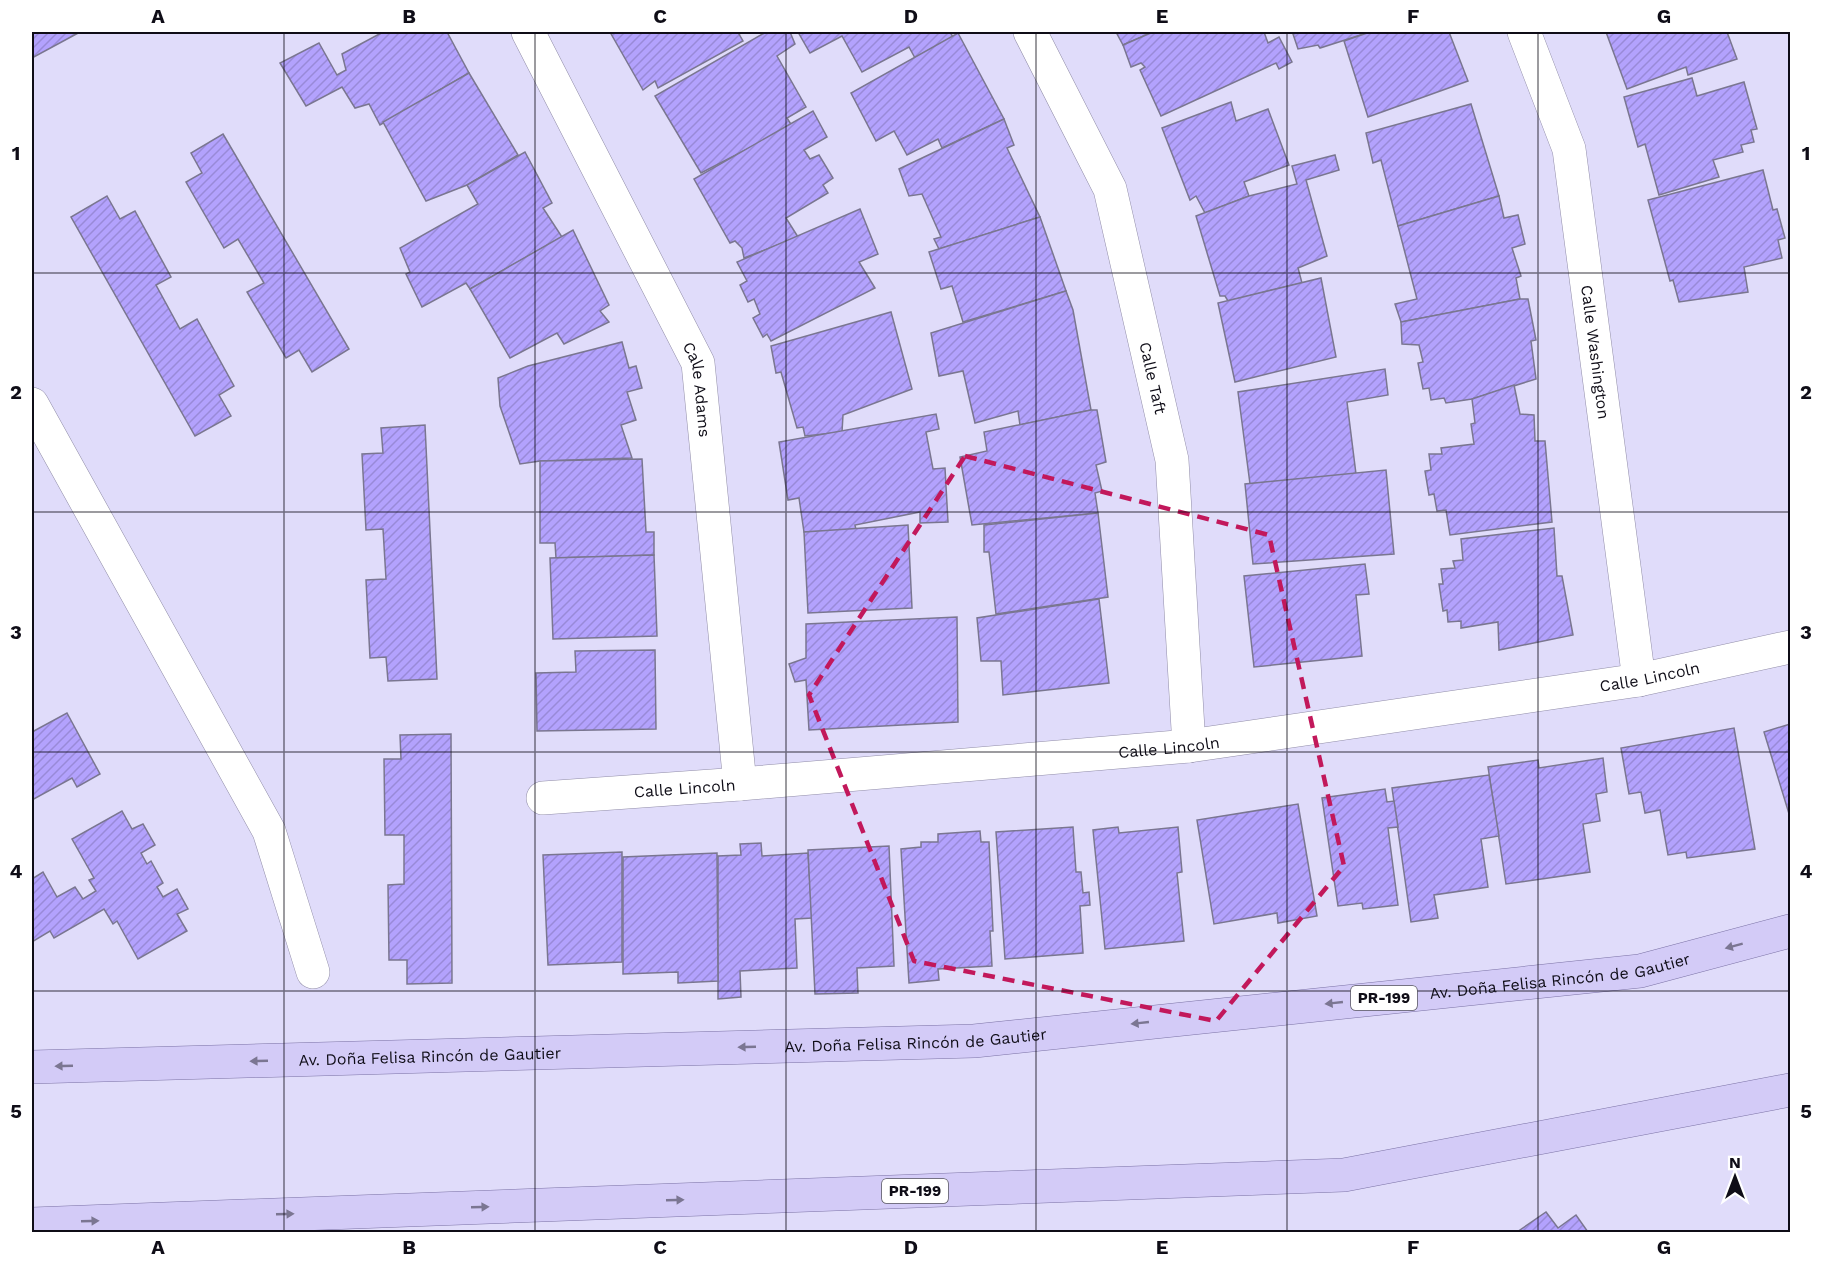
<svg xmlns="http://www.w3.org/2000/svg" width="1822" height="1264" font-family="'Work Sans',sans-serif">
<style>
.building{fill:url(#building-hatch);stroke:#7a7690;stroke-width:1.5}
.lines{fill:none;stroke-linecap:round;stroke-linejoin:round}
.minor-casing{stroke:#918da8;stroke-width:34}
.major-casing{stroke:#7b72a5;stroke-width:34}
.minor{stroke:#fff;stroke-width:33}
.major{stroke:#d3cbf7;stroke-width:33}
.oneway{fill:#7b7692}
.marked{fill:none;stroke:#c2185b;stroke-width:4.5;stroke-dasharray:12 8;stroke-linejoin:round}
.grid{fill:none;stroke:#0f0d17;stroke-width:1.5;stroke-opacity:0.55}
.labels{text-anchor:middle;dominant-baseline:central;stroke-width:5;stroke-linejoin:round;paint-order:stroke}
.shield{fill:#fff;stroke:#57565d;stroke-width:1.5}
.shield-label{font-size:15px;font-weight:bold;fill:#0f0d17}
.street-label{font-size:16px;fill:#0f0d17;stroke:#fff}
.neatline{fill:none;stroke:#0f0d17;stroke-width:2}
.grid-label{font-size:20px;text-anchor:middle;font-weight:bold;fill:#0f0d17}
</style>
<defs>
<pattern id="building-hatch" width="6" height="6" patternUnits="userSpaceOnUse" patternTransform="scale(1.5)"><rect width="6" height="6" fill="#b3a2fd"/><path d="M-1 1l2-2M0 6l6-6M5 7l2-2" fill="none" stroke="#998ad8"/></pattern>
</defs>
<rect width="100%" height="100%" fill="#e0dcfa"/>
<g class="building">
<path d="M 32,32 L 80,32 L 32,58 Z"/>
<path d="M 383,32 L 447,32 L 469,73 L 380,125 L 369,104 L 355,108 L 342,87 L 306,106 L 280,63 L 319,43 L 337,75 L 346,70 L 342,54 Z"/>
<path d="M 610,32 L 743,32 L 739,34 L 743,41 L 658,88 L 655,81 L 643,90 Z"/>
<path d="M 766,32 L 790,32 L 795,44 L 777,56 L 806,107 L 787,118 L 792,126 L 701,173 L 655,96 Z"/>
<path d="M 798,32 L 950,32 L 953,37 L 915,58 L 909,47 L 862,72 L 842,36 L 810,53 Z"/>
<path d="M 1116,32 L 1153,32 L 1123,45 Z"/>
<path d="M 1153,32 L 1264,32 L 1268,43 L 1279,37 L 1292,62 L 1279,69 L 1276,63 L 1161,116 L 1140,70 L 1145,67 L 1141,63 L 1131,67 L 1123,45 Z"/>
<path d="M 1301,32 L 1370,32 L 1320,48 L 1318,45 L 1298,49 L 1293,34 Z"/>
<path d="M 1370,32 L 1449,32 L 1468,81 L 1368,117 L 1344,41 Z"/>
<path d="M 1606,32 L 1727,32 L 1737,59 L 1688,75 L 1686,67 L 1627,89 Z"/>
<path d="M 958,33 L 1004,119 L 942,148 L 938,139 L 907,155 L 894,131 L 876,141 L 851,93 Z"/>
<path d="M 469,73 L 518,155 L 467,185 L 426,201 L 383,122 Z"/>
<path d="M 1692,78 L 1697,96 L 1744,82 L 1757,129 L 1751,130 L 1754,142 L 1741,145 L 1743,152 L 1713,160 L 1719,177 L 1659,195 L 1645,144 L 1638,147 L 1624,97 Z"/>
<path d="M 1231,102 L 1236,121 L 1268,109 L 1289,165 L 1244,182 L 1249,196 L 1205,213 L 1196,196 L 1190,200 L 1162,128 Z"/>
<path d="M 1471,104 L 1499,196 L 1398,226 L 1381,160 L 1373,163 L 1366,133 Z"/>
<path d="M 813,111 L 827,137 L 804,150 L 810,159 L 819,155 L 833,178 L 823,185 L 828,193 L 786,218 L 798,237 L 744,258 L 742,248 L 735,241 L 730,243 L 694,179 Z"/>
<path d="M 1004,119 L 1014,145 L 1007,148 L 1040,217 L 939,249 L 934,239 L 941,237 L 922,194 L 909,196 L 899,169 Z"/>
<path d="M 223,134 L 349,349 L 312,372 L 299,350 L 286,358 L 247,292 L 264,283 L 238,239 L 224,248 L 186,182 L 202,173 L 191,153 Z"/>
<path d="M 525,152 L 552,203 L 543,208 L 562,237 L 470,289 L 466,283 L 422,307 L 406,274 L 410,272 L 400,248 L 478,204 L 467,185 Z"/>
<path d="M 1335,155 L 1339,170 L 1306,180 L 1327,256 L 1298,268 L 1302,283 L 1228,301 L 1225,296 L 1220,296 L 1196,216 L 1249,196 L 1297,184 L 1292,166 Z"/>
<path d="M 1763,170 L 1773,210 L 1777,209 L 1785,238 L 1778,240 L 1782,258 L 1744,267 L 1748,292 L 1679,302 L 1673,280 L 1670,281 L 1648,200 Z"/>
<path d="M 107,196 L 120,219 L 135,211 L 171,277 L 156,285 L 180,329 L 197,319 L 234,386 L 219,395 L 231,416 L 195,436 L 71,217 Z"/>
<path d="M 1499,196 L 1504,218 L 1518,215 L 1525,244 L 1512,248 L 1521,276 L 1516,278 L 1520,299 L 1401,322 L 1395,304 L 1417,299 L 1398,226 Z"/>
<path d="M 860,209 L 878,254 L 859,262 L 875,288 L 771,341 L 767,334 L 763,337 L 753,318 L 760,314 L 754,299 L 748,302 L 740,285 L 747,281 L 737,262 Z"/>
<path d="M 1040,217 L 1066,291 L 963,322 L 952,286 L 941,289 L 929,252 Z"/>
<path d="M 573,230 L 609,305 L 600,311 L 609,322 L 564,344 L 557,333 L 510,358 L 470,289 Z"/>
<path d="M 1321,278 L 1336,357 L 1235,382 L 1218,303 Z"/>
<path d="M 1066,291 L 1073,310 L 1091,410 L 1020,425 L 1018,411 L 975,423 L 963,371 L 939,376 L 931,333 Z"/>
<path d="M 1520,299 L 1528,299 L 1536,340 L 1531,341 L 1536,379 L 1472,399 L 1446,403 L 1444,398 L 1431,400 L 1429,388 L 1423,389 L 1418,363 L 1423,362 L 1419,345 L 1402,344 L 1401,322 Z"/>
<path d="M 891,312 L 912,389 L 843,415 L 842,432 L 805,436 L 803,427 L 797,428 L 781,372 L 776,373 L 771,346 Z"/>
<path d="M 622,342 L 629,368 L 636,366 L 642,388 L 627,392 L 636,420 L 621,425 L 632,458 L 540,461 L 520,464 L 500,406 L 498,378 L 528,366 Z"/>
<path d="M 1385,369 L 1388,395 L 1347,402 L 1356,474 L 1250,484 L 1238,392 Z"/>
<path d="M 1514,385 L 1520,414 L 1534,415 L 1535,441 L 1545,441 L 1552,522 L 1450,535 L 1446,510 L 1437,511 L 1434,494 L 1429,495 L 1425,471 L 1431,470 L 1429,454 L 1442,454 L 1441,448 L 1474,444 L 1471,424 L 1475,423 L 1472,399 Z"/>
<path d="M 1091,410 L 1097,410 L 1106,462 L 1096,465 L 1102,491 L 1095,493 L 1098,513 L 972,525 L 960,457 L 987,451 L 984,432 Z"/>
<path d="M 936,414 L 939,429 L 926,432 L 933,469 L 945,468 L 948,522 L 920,523 L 920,512 L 855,525 L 856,530 L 804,532 L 799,498 L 788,500 L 779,442 Z"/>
<path d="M 425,425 L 437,679 L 388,681 L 386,657 L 370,658 L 366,580 L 386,579 L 383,529 L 366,530 L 362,454 L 383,453 L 381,428 Z"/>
<path d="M 642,459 L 646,532 L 654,532 L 654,555 L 556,558 L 555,543 L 540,543 L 540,461 Z"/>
<path d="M 1386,470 L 1394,554 L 1253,564 L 1245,484 Z"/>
<path d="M 1098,513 L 1108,597 L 996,614 L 989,552 L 984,552 L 984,525 Z"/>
<path d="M 908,525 L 912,608 L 808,613 L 804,532 Z"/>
<path d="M 1554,528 L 1557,576 L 1562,576 L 1573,635 L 1499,650 L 1498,622 L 1461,628 L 1461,621 L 1448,622 L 1447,610 L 1443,611 L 1439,584 L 1443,584 L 1441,569 L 1455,568 L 1453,561 L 1463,560 L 1461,539 Z"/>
<path d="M 654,555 L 657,636 L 553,639 L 550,558 Z"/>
<path d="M 1365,564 L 1369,594 L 1356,595 L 1362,656 L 1254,667 L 1244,576 Z"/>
<path d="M 1099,599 L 1109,683 L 1003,695 L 1001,661 L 981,661 L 977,618 Z"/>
<path d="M 957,617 L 958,722 L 809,730 L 806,680 L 795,682 L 789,664 L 806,658 L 806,624 Z"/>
<path d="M 655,650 L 656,729 L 537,731 L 536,673 L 576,672 L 575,651 Z"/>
<path d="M 67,713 L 100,774 L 77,787 L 72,778 L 32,800 L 32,732 Z"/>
<path d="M 1790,724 L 1790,817 L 1764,732 Z"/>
<path d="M 1734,728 L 1755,849 L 1687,858 L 1686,852 L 1668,855 L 1660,810 L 1645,813 L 1641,792 L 1629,794 L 1621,748 Z"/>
<path d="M 451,734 L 452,983 L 407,984 L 407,960 L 389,960 L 388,885 L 404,884 L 404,835 L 385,835 L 384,759 L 401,759 L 400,735 Z"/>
<path d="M 1603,758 L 1607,792 L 1596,794 L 1600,821 L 1583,824 L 1590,872 L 1506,884 L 1488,767 L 1538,760 L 1539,768 Z"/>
<path d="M 1489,775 L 1499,836 L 1481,839 L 1488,887 L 1434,895 L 1438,918 L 1411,922 L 1392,788 Z"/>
<path d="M 1385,789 L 1387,802 L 1394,801 L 1398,827 L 1388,828 L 1398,905 L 1363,909 L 1362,903 L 1338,906 L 1322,798 Z"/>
<path d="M 1298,804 L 1317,916 L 1278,923 L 1277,913 L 1214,924 L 1197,820 Z"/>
<path d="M 122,811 L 132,829 L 143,824 L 155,845 L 141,853 L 147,864 L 151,861 L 163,883 L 157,887 L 163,897 L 177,889 L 188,909 L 177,914 L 187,931 L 138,959 L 117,921 L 113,924 L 104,909 L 54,938 L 50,931 L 32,942 L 32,879 L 43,872 L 57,897 L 75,887 L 83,899 L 96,891 L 89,880 L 94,878 L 72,839 Z"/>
<path d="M 1073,827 L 1076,872 L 1081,872 L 1083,893 L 1089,892 L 1090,905 L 1080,906 L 1083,953 L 1005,959 L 996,832 Z"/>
<path d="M 1118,827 L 1119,833 L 1178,827 L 1182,872 L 1177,873 L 1184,941 L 1105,949 L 1093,830 Z"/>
<path d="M 980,831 L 981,842 L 989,842 L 993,931 L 990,931 L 992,966 L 938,969 L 939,980 L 909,983 L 901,849 L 921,847 L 921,842 L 938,842 L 938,834 Z"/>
<path d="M 761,843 L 762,856 L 808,853 L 812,918 L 795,919 L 797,968 L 740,971 L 741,997 L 718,999 L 718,856 L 741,855 L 740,844 Z"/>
<path d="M 889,846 L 894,966 L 857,968 L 858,993 L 815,994 L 808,850 Z"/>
<path d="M 622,852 L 622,962 L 548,965 L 543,855 Z"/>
<path d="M 717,853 L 718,981 L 678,983 L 678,972 L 623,974 L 623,857 Z"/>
<path d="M 1546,1212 L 1558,1228 L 1576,1215 L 1588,1232 L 1517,1232 Z"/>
</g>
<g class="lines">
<defs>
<g id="minor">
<path id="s1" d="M 528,32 L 698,363 L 740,784"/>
<path id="s2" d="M 1030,32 L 1110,189 L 1172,460 L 1189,746"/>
<path id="s3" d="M 1524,32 L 1569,149 L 1639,680"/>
<path d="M 32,404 L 269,831 L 313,972"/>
<path id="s4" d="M 543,798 L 740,784 L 1189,746 L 1639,680 L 1790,647"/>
</g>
<g id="major">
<path id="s5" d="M 32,1067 L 974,1041 L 1640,971 L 1790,931"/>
<path d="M 32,1224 L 1344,1175 L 1790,1090"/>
</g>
</defs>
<use href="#minor" class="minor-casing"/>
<use href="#major" class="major-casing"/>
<use href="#minor" class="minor"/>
<use href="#major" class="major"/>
</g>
<defs><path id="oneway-solid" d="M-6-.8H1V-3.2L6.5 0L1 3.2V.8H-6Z" transform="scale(1.5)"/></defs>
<g class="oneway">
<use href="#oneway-solid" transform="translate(1734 946) rotate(165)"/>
<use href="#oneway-solid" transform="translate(1334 1003) rotate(174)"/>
<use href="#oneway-solid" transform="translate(1140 1023) rotate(174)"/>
<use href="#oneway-solid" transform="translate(747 1047) rotate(178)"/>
<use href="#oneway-solid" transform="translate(259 1061) rotate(178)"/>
<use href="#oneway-solid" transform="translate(64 1066) rotate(178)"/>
<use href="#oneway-solid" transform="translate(675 1200) rotate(-2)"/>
<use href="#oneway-solid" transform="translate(480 1207) rotate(-2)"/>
<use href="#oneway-solid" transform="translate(285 1214) rotate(-2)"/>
<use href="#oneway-solid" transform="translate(90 1221) rotate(-2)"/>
</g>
<path class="marked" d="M 965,456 L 1269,535 L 1344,866 L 1216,1021 L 914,961 L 809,695 Z"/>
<path class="grid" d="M 284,32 L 284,1232M 535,32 L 535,1232M 786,32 L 786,1232M 1036,32 L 1036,1232M 1287,32 L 1287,1232M 1538,32 L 1538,1232M 32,273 L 1790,273M 32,512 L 1790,512M 32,752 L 1790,752M 32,991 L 1790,991"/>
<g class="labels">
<g class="shield">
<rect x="1351" y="986" width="66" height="24" rx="4.5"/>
<rect x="882" y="1179" width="66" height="24" rx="4.5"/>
</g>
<g class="shield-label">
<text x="1384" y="998">PR-199</text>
<text x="915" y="1191">PR-199</text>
</g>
<g class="street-label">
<text stroke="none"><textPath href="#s3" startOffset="330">Calle Washington</textPath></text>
<text stroke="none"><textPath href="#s2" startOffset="370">Calle Taft</textPath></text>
<text stroke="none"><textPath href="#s1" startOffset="398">Calle Adams</textPath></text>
<text stroke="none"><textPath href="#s4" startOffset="1114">Calle Lincoln</textPath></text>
<text stroke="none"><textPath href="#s4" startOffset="628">Calle Lincoln</textPath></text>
<text stroke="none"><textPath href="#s4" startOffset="142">Calle Lincoln</textPath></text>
<text stroke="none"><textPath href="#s5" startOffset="1532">Av. Doña Felisa Rincón de Gautier</textPath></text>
<text stroke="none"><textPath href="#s5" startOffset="884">Av. Doña Felisa Rincón de Gautier</textPath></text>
<text stroke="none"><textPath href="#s5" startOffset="398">Av. Doña Felisa Rincón de Gautier</textPath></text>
</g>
</g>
<rect width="1822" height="1264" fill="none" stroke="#ffffff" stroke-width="66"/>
<g transform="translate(1735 1177)" stroke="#ffffff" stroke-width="4.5" paint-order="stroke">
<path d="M0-4.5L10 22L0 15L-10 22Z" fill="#0f0d17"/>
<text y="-9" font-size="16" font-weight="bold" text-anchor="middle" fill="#0f0d17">N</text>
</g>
<rect x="33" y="33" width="1756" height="1198" class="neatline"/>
<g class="grid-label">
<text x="158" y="23">A</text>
<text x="409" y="23">B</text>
<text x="660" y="23">C</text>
<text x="911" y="23">D</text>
<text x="1162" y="23">E</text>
<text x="1413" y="23">F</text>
<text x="1664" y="23">G</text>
<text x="16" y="160">1</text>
<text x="1806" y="160">1</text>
<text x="16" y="399">2</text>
<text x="1806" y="399">2</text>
<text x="16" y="639">3</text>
<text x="1806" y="639">3</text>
<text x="16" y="878">4</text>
<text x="1806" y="878">4</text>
<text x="16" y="1118">5</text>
<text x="1806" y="1118">5</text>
<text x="158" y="1254">A</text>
<text x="409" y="1254">B</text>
<text x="660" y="1254">C</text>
<text x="911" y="1254">D</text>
<text x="1162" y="1254">E</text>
<text x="1413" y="1254">F</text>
<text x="1664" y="1254">G</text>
</g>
</svg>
